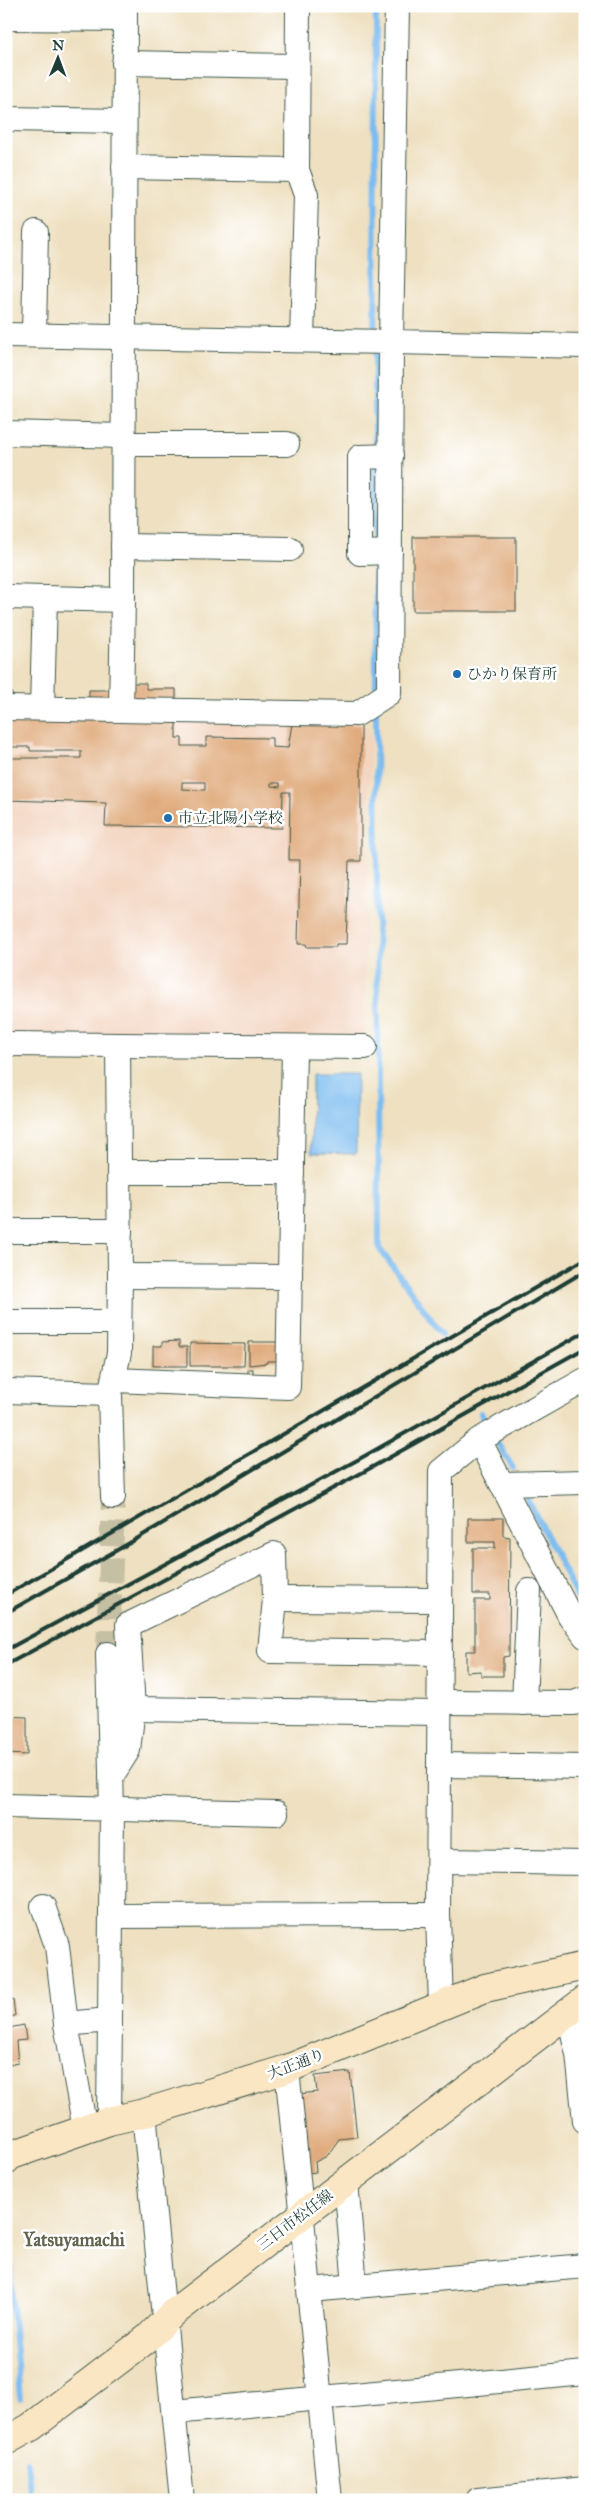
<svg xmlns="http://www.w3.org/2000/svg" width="591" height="2506" font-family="'IM FELL Great Primer','Noto Serif JP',serif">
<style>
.built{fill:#f3d4bf}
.water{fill:#7bbcf0;stroke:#4d7c92}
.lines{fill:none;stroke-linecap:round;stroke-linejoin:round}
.stream{stroke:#7bbcf0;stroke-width:6}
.building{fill:#e0ab7d;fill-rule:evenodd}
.street-tunnel{stroke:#c5bfa4;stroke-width:24;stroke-dasharray:24 12;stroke-linecap:butt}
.street-casing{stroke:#3e5549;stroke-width:26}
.secondary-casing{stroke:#3e5549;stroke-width:30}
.street{stroke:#fff;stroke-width:24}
.secondary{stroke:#fbe6c3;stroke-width:28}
.rail{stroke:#1f3d34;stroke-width:4}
.poi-dot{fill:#1f6fb2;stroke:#fff;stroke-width:2}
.labels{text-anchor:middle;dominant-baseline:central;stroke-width:5;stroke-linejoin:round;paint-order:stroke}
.poi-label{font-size:15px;fill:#1f3d34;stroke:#fff;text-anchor:start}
.street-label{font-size:15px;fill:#1f3d34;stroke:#fff}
.quarter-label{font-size:18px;font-weight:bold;fill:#63644e;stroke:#fff}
</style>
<rect width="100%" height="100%" fill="#fff"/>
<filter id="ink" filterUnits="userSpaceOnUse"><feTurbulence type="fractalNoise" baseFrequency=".02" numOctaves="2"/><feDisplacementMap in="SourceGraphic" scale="10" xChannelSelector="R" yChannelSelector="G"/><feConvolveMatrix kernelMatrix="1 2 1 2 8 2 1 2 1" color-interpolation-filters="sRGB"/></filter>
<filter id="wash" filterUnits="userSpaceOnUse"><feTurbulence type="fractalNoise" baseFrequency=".0096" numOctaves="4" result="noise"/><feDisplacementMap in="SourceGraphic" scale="20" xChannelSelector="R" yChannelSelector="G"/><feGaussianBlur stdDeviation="1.12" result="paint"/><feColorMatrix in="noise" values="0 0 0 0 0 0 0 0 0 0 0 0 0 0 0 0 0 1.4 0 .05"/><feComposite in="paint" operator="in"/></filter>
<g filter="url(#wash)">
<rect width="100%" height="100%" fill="#eee0c0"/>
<path class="built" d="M 6,714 L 362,722 L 371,735 L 364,1041 L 6,1037 Z"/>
<path class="water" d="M 312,1074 L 357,1074 L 356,1154 L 311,1153 Z"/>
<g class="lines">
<g class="stream">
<path d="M 375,451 L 376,6"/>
<path d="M 375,461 L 376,696"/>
<path d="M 376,708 L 379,1248 L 442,1334"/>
<path d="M 481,1413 L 489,1428"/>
<path d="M 494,1437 L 513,1468"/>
<path d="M 528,1500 L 585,1612"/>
<path d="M 6,2221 L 10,2247 L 11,2294 L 20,2398"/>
<path d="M 27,2461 L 31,2500"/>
</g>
</g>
<g id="blocks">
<g class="building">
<rect x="413" y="537" width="103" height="74"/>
<path d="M 115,683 L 146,683 L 146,689 L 176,689 L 176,738 L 182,738 L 182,746 L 206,746 L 206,737 L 272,738 L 272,747 L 288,748 L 292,724 L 361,725 L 361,861 L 349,861 L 346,944 L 336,944 L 336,947 L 307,947 L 306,944 L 298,944 L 300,860 L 289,860 L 290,792 L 283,792 L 282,828 L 105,826 L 106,803 L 6,800 L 6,692 L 12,692 L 12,714 L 89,715 L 89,690 L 115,690 ZM 10,747 L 30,747 L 30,751 L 81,751 L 81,758 L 9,758 ZM 182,782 L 205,782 L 205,790 L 182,789 ZM 271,783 L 280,783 L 280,787 L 271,786 Z"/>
<path d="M 179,1341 L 179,1347 L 187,1347 L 187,1366 L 153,1366 L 153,1346 L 162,1346 L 162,1342 Z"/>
<path d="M 249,1342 L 283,1342 L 277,1361 L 267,1361 L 267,1363 L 249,1365 Z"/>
<path d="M 190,1343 L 245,1344 L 244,1366 L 190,1366 Z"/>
<rect x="248" y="1369" width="5" height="7"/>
<path d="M 468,1518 L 503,1518 L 503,1536 L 510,1537 L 509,1656 L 503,1657 L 503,1676 L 481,1676 L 481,1671 L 466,1672 L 466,1651 L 475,1651 L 475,1600 L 490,1600 L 490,1594 L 473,1594 L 473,1548 L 495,1548 L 495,1542 L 468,1542 Z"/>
<path d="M 6,1716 L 27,1717 L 27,1755 L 6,1754 Z"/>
<path d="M 6,1994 L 8,1999 L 13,1999 L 15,2016 L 6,2017 Z"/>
<path d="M 6,2020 L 9,2020 L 9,2028 L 24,2025 L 26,2040 L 16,2041 L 18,2063 L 6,2065 Z"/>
<path d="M 350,2072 L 357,2137 L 339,2139 L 327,2156 L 315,2162 L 316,2172 L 308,2173 L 299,2094 L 317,2092 L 315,2076 Z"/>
</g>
</g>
</g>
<g filter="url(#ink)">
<use href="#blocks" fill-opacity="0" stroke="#3e5549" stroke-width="1"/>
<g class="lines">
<path class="street-tunnel" d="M 108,1654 L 113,1497"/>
<defs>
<g id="street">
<path d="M 397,6 L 391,342 L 585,346"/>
<path d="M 6,18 L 125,19"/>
<path d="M 124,63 L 297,66"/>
<path d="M 6,119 L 123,121"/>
<path d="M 124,167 L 297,170 L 298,6"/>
<path d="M 297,170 L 306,195 L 302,340"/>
<path d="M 6,335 L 391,342 L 389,693 L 357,714 L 6,708"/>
<path d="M 34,335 L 36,232"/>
<path d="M 6,433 L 124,436"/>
<path d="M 124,444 L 287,444"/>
<path d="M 123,546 L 290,549"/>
<path d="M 390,552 L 360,553 L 360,457 L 391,456"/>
<path d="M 6,597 L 45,598"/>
<path d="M 42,708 L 45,598 L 123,600 L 125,6"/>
<path d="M 121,709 L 123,600"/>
<path d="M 6,1044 L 365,1047"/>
<path d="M 120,1172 L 292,1172"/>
<path d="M 6,1231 L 120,1231"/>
<path d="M 120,1276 L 290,1277"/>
<path d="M 6,1322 L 119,1322"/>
<path d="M 114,1380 L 288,1387 L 294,1047"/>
<path d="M 585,1380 L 479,1440 L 570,1616 L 585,1636"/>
<path d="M 6,1391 L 110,1394"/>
<path d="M 504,1484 L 585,1482"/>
<path d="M 113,1497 L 110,1394 L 119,1353 L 120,1276 L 118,1046"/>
<path d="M 275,1599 L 440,1600"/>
<path d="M 108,1654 L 112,1810 L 109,2121"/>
<path d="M 440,1702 L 574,1703 L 585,1699"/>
<path d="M 524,1703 L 529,1591"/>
<path d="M 133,1709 L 439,1713"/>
<path d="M 439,1765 L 585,1767"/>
<path d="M 111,1777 L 128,1750 L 133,1709 L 128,1625 L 274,1554 L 275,1599 L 270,1651 L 440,1653"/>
<path d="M 6,1806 L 276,1813"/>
<path d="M 439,1861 L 585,1863"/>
<path d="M 43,1906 L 57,1946 L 66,2024 L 85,2129"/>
<path d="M 111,1916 L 438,1915"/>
<path d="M 441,2005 L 438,1915 L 441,1471 L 479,1440"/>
<path d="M 568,2012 L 578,2054 L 585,2121"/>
<path d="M 66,2024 L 109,2020"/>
<path d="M 287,2069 L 330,2500"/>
<path d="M 144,2113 L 182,2500"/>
<path d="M 346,2181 L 355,2286"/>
<path d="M 310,2290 L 585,2266"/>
<path d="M 174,2412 L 585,2373"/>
<path d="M 478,2500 L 585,2489"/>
</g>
<g id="secondary">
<path d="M 6,2160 L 9,2156 L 109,2121 L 144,2113 L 287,2069 L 485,1988 L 585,1966"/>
<path d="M 6,2441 L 31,2427 L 148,2338 L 173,2313 L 585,2000"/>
</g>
</defs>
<use href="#street" class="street-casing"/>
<use href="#secondary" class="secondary-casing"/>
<use href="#street" class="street"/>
<use href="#secondary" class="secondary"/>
<g class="rail">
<path d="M 6,1595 L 585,1259"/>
<path d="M 6,1613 L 133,1541 L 585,1271"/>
<path d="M 6,1650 L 361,1458 L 585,1332"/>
<path d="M 6,1665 L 367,1470 L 585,1348"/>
</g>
</g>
</g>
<g class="poi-dot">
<circle cx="457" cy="674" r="5"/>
<circle cx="168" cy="818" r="5"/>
</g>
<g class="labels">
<g class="poi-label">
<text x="467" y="674">ひかり保育所</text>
<text x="178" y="818">市立北陽小学校</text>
</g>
<g class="street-label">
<text transform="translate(296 2064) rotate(-21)">大正通り</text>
<text transform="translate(295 2220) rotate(-37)">三日市松任線</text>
</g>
<g class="quarter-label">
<text x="74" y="2240">Yatsuyamachi</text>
</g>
</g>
<rect width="591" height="2506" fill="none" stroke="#fff" stroke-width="25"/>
<g transform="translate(58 58) rotate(1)" stroke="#ffffff" stroke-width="4" paint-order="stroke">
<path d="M0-4L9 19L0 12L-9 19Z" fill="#1f3d34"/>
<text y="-8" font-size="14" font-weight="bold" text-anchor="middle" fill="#1f3d34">N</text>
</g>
</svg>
